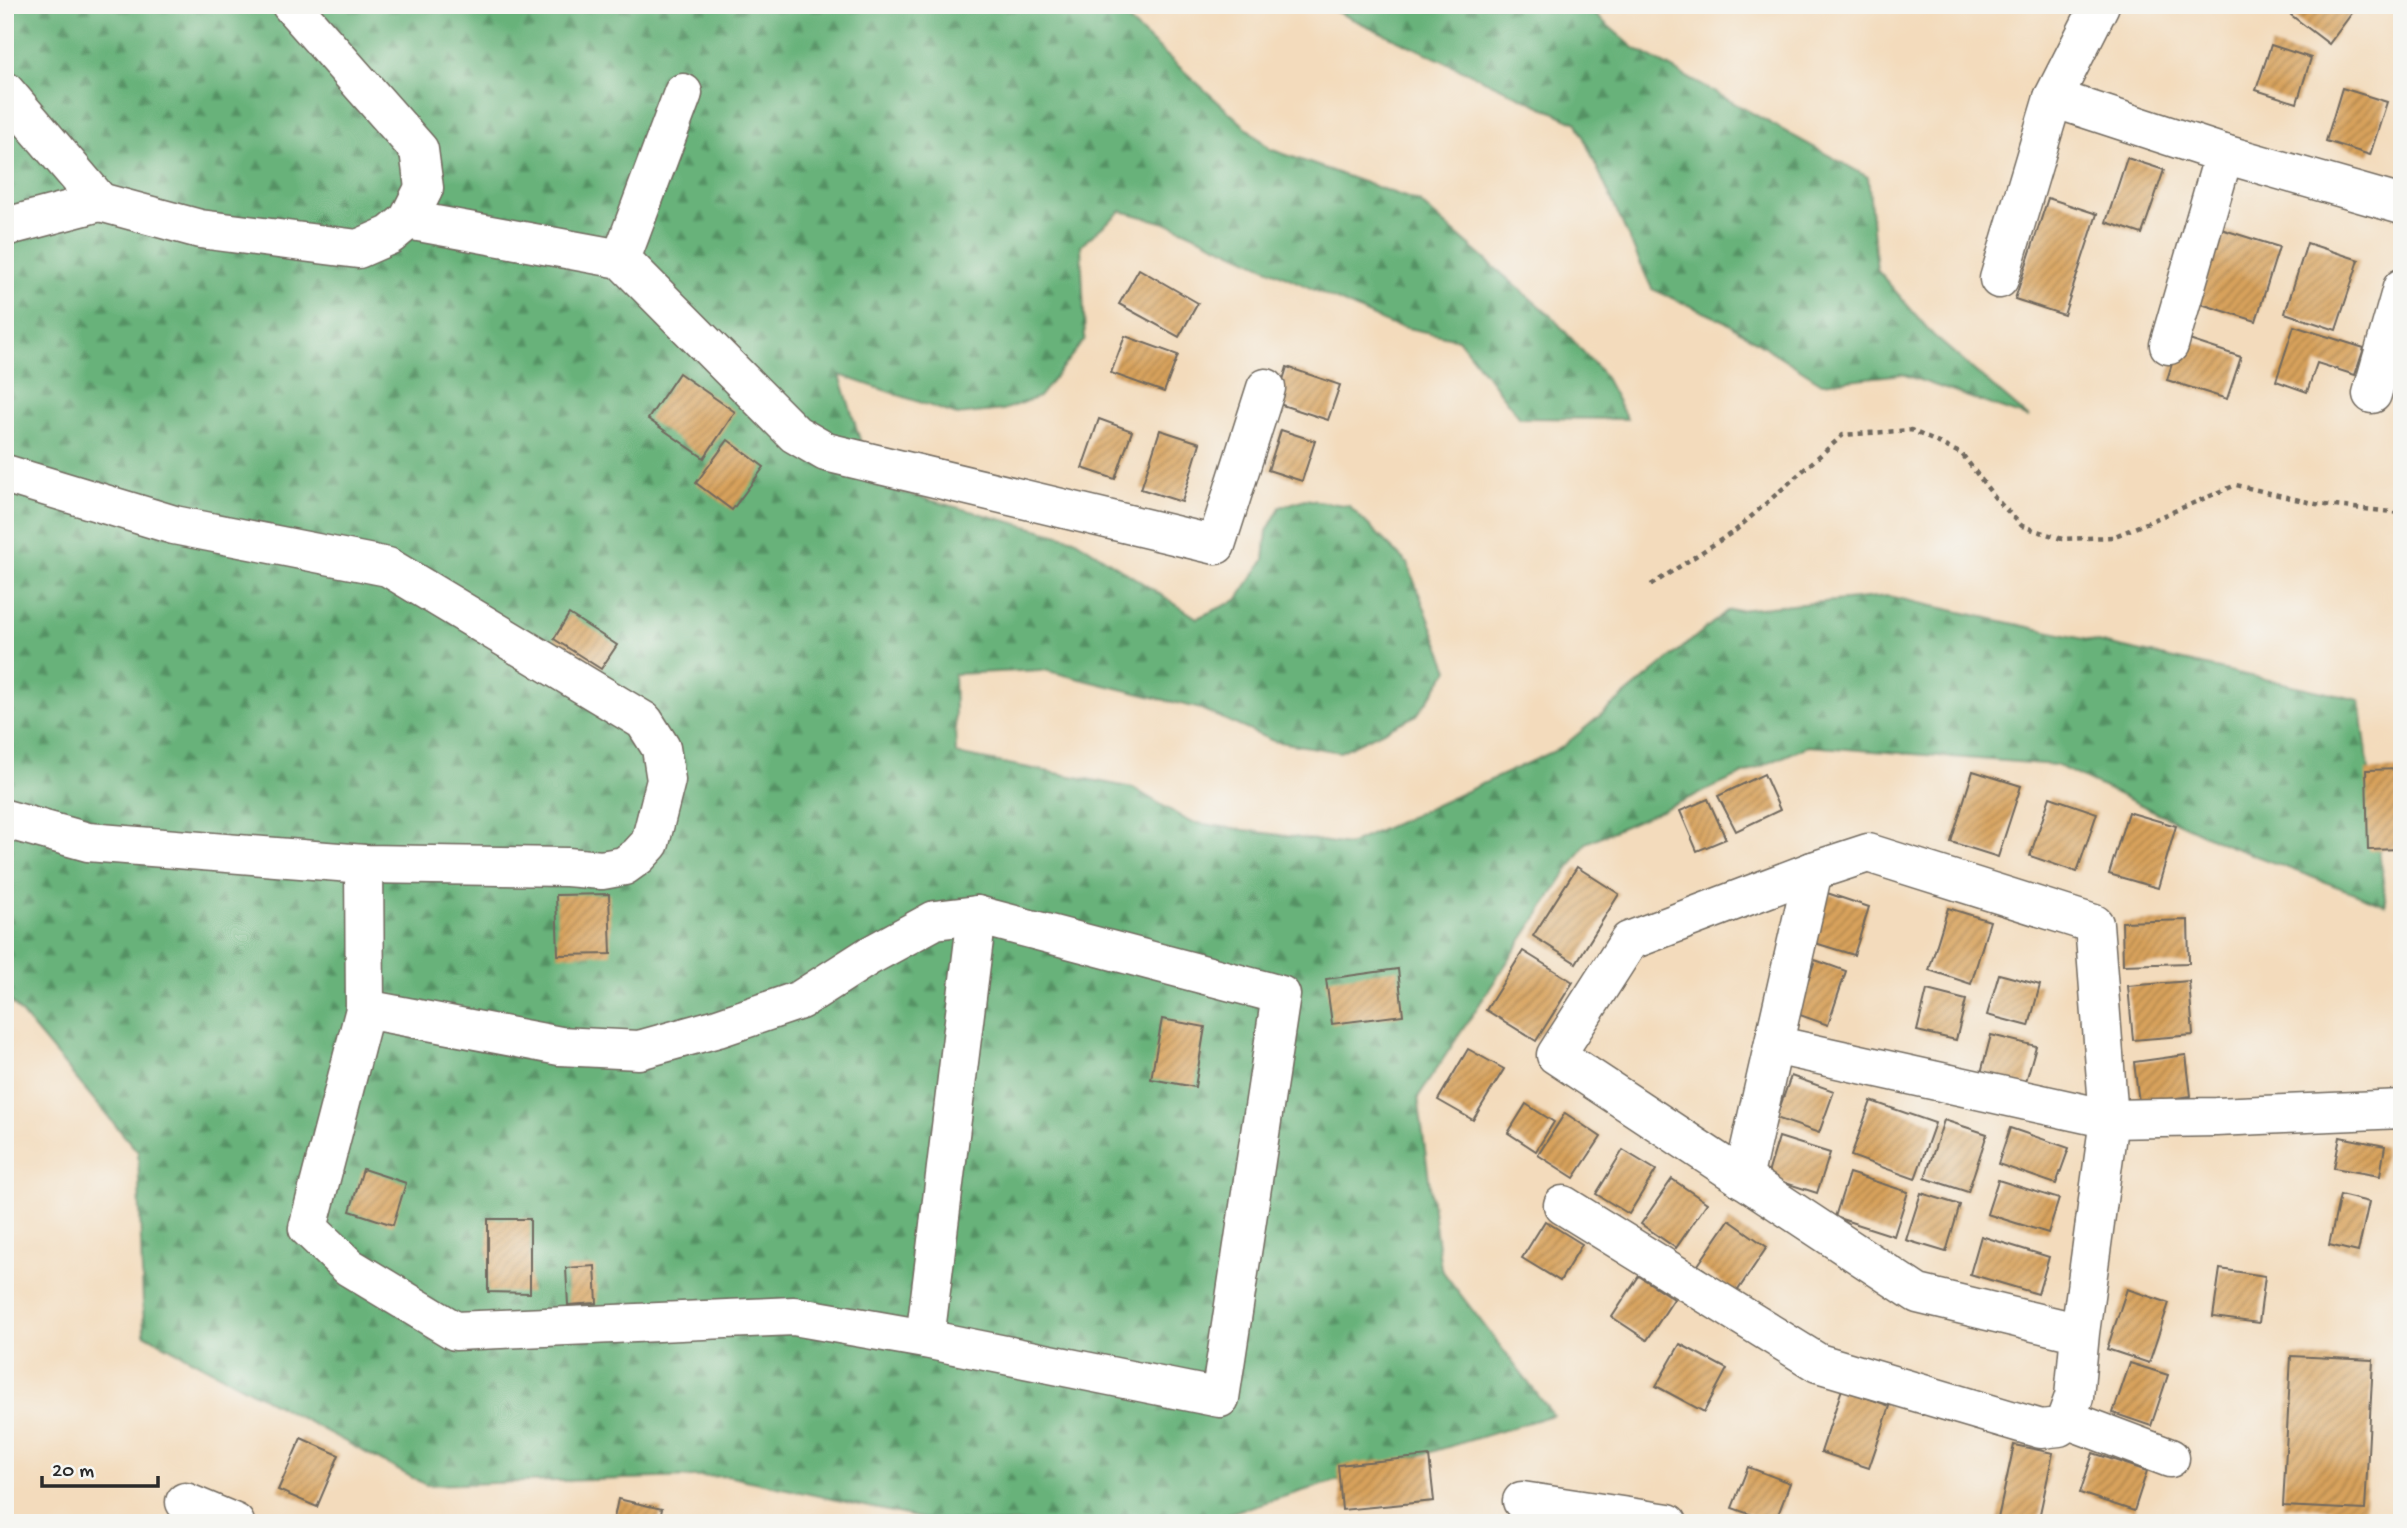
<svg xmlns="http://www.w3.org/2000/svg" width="2407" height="1528" font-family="'Gochi Hand',sans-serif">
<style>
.forest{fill:url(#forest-firs);stroke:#496e52;stroke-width:2}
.building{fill:url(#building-hatch)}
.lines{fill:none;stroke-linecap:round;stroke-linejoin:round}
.minor-casing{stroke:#71695e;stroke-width:41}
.path{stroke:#71695e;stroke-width:4.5;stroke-dasharray:5 5;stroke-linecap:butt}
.minor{stroke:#fff;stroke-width:38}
</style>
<defs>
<pattern id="forest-firs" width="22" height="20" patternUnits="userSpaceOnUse" patternTransform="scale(1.75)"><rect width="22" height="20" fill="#67b27a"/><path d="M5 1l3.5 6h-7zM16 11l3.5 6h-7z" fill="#559164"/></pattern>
<pattern id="building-hatch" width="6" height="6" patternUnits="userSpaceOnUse" patternTransform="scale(1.75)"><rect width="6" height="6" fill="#d8a25c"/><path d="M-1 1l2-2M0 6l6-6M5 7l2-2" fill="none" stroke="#af844c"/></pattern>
</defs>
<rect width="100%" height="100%" fill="#f6f6f2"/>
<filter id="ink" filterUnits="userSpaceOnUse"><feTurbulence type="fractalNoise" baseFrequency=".0143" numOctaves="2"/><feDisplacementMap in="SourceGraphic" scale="14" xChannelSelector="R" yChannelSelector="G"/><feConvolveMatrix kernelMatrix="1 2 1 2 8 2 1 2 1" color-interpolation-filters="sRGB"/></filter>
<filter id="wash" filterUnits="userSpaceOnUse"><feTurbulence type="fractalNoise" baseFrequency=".00686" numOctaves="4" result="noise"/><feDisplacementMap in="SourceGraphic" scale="28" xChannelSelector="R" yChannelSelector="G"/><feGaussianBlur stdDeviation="1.57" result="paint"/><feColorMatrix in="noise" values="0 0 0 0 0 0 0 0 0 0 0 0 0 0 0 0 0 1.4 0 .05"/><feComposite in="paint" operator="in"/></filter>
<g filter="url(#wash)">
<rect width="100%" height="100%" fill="#f3dbbc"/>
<g class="forest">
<path d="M 5,5 L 1111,5 L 1270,149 L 1419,202 L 1553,318 L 1603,374 L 1627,419 L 1520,418 L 1458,339 L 1389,324 L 1173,225 L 1121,211 L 1081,245 L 1085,339 L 1039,397 L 1003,410 L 957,415 L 840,375 L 874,485 L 1074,539 L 1197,618 L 1237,600 L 1264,560 L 1267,531 L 1280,507 L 1305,499 L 1349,506 L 1407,563 L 1449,670 L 1417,715 L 1340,752 L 1273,741 L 1201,709 L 1044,670 L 954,674 L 956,754 L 1133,788 L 1190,822 L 1348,845 L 1561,748 L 1727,611 L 1888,596 L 2360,700 L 2386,905 L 2224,844 L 2056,765 L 1808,746 L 1586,843 L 1418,1097 L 1441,1269 L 1553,1415 L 1197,1523 L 998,1523 L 924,1519 L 727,1476 L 426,1485 L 144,1334 L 138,1152 L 10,1000 L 5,999 Z"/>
<path d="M 1322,5 L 1584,5 L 1634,48 L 1868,177 L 1877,270 L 1933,335 L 2029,418 L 1902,374 L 1822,383 L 1724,321 L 1652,289 L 1577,123 Z"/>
</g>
<g id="blocks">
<g class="building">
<path d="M 2298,5 L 2358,5 L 2329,44 L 2291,15 Z"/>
<path d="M 2271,45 L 2311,58 L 2297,103 L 2256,90 Z"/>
<path d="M 2342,88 L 2387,102 L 2370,155 L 2326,141 Z"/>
<path d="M 2127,158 L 2164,170 L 2142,234 L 2106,222 Z"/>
<path d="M 2048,198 L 2097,214 L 2064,315 L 2015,299 Z"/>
<path d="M 2221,229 L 2279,247 L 2256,321 L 2198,303 Z"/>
<path d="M 2307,243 L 2359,260 L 2336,330 L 2285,313 Z"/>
<path d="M 1139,269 L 1198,303 L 1179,337 L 1119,304 Z"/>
<path d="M 2294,326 L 2364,348 L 2355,375 L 2317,363 L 2307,392 L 2276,381 Z"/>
<path d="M 1125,336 L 1178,355 L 1164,392 L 1111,373 Z"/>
<path d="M 2180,337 L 2241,357 L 2227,399 L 2167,380 Z"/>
<path d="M 1287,367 L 1340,385 L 1328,420 L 1276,403 Z"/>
<path d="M 679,373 L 735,412 L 704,458 L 648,419 Z"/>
<path d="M 1099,419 L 1132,431 L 1115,479 L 1082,468 Z"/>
<path d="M 1160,430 L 1200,443 L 1182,502 L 1141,489 Z"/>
<path d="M 1281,430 L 1315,441 L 1302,481 L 1268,470 Z"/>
<path d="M 728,440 L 764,467 L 732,510 L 696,483 Z"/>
<path d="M 569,614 L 617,645 L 601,669 L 554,639 Z"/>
<path d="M 2402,769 L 2402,849 L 2368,850 L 2366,770 Z"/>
<path d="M 1973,771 L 2021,786 L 1998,857 L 1951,842 Z"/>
<path d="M 1764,774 L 1780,810 L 1736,831 L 1718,796 Z"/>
<path d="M 2050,797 L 2097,813 L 2077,872 L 2030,856 Z"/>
<path d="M 1708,799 L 1726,839 L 1697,851 L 1680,811 Z"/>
<path d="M 2128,812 L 2176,826 L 2158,888 L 2109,874 Z"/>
<path d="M 1577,867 L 1619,894 L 1576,963 L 1533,936 Z"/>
<path d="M 1827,893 L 1869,907 L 1854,955 L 1812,942 Z"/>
<path d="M 609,894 L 611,954 L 558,955 L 556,895 Z"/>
<path d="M 1948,908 L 1990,921 L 1971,984 L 1929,970 Z"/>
<path d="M 2188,920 L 2189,963 L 2123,965 L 2122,922 Z"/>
<path d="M 1523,951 L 1573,982 L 1536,1041 L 1486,1010 Z"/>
<path d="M 1815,960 L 1846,971 L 1828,1025 L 1797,1014 Z"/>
<path d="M 1398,969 L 1403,1015 L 1332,1024 L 1326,979 Z"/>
<path d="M 1999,974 L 2040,985 L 2029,1026 L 1987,1015 Z"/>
<path d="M 2189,981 L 2193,1035 L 2133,1040 L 2128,986 Z"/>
<path d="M 1927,990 L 1966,1000 L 1956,1040 L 1917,1031 Z"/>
<path d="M 1162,1019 L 1205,1027 L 1195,1087 L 1151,1079 Z"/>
<path d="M 1991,1035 L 2036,1046 L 2025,1085 L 1981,1073 Z"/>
<path d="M 1468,1049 L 1504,1069 L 1473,1120 L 1438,1100 Z"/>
<path d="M 2186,1055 L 2191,1096 L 2139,1103 L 2134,1062 Z"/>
<path d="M 1791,1076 L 1834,1091 L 1819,1133 L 1776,1118 Z"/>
<path d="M 1871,1101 L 1935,1123 L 1915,1179 L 1851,1156 Z"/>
<path d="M 1526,1104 L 1554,1122 L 1536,1151 L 1508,1133 Z"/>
<path d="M 1565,1113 L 1601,1137 L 1574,1178 L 1538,1155 Z"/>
<path d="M 1944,1120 L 1987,1134 L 1968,1192 L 1925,1178 Z"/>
<path d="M 2010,1128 L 2069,1148 L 2056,1184 L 1998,1164 Z"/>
<path d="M 1779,1137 L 1830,1153 L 1817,1193 L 1767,1177 Z"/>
<path d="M 2340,1137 L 2385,1146 L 2380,1176 L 2334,1168 Z"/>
<path d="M 1623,1150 L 1656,1170 L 1629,1214 L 1596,1194 Z"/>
<path d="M 363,1169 L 406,1183 L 393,1225 L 350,1211 Z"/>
<path d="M 1849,1173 L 1908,1192 L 1894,1236 L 1835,1217 Z"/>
<path d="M 1672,1179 L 1707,1203 L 1676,1248 L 1641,1224 Z"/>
<path d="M 1998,1180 L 2059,1199 L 2048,1233 L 1987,1214 Z"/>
<path d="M 1921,1193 L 1960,1205 L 1946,1252 L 1906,1240 Z"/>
<path d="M 2340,1195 L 2369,1202 L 2358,1252 L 2329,1245 Z"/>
<path d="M 488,1219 L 530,1219 L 530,1293 L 488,1292 Z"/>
<path d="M 1729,1220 L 1767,1247 L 1736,1293 L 1698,1265 Z"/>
<path d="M 1545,1221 L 1582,1244 L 1560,1281 L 1522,1258 Z"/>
<path d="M 1981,1236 L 2049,1257 L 2038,1294 L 1970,1274 Z"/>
<path d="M 595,1266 L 597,1303 L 568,1305 L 566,1268 Z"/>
<path d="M 2220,1269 L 2265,1276 L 2259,1323 L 2213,1317 Z"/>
<path d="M 1639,1276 L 1674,1299 L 1647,1340 L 1612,1317 Z"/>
<path d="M 2127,1289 L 2169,1303 L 2149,1363 L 2107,1349 Z"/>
<path d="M 1680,1344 L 1727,1369 L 1704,1412 L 1656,1386 Z"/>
<path d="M 2291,1356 L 2373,1360 L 2365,1510 L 2283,1506 Z"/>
<path d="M 2130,1363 L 2168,1375 L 2151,1426 L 2113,1413 Z"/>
<path d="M 1842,1389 L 1890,1406 L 1869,1468 L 1821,1452 Z"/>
<path d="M 301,1438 L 339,1455 L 317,1507 L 278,1490 Z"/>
<path d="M 2014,1445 L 2053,1453 L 2038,1523 L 1997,1523 Z"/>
<path d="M 2093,1453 L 2147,1471 L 2134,1511 L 2080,1493 Z"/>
<path d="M 1429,1456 L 1434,1501 L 1342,1510 L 1338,1465 Z"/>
<path d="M 1748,1467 L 1790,1483 L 1775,1523 L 1732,1508 Z"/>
<path d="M 618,1499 L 662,1509 L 659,1523 L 613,1523 Z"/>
</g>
</g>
</g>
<g filter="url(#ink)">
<use href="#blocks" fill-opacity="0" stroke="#71695e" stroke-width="2"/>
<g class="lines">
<defs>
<g id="minor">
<path d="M 291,5 L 419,150 L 424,188 L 408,220 L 621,259 L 795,434 L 826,452 L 1216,545 L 1266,388"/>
<path d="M 5,91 L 100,202 L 5,227"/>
<path d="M 2053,98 L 2224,154 L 2402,205"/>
<path d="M 100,202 L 200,229 L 358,249 L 390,235 L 408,220"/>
<path d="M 621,259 L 683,93"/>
<path d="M 1999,279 L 2053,98 L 2100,5"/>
<path d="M 2169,345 L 2224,154"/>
<path d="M 2372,394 L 2402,288"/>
<path d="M 5,474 L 174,525 L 388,567 L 644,721 L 661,748 L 666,780 L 650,843 L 638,856 L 624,866 L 602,870 L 567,867 L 364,864 L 88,842 L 5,819"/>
<path d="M 364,864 L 365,1009"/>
<path d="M 977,915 L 1281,995 L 1220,1398 L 925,1339 L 794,1316 L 455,1331 L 349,1267 L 308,1228 L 365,1009 L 560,1046 L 639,1050 L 718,1028 L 800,1000 L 869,956 L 935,920 Z"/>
<path d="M 1774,1045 L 2109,1119 L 2216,1117 L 2402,1109"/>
<path d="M 1743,1179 L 1813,871"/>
<path d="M 1563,1205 L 1818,1363 L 2041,1429 L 2059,1427 L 2066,1419"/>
<path d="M 2080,1333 L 1918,1294 L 1556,1055 L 1629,941 L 1813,871 L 1868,853 L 2094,924 L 2109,1119 L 2080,1333 L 2074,1397 L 2066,1419 L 2170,1458"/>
<path d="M 925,1339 L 977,915"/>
<path d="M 1522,1501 L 1668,1523"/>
<path d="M 185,1502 L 235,1523"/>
</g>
</defs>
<use href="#minor" class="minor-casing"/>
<path class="path" d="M 1651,585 L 1736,530 L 1843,435 L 1911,430 L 1962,454 L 1996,499 L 2022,526 L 2062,539 L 2113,537 L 2236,485 L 2316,504 L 2402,513"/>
<use href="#minor" class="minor"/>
</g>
</g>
<rect width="2407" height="1528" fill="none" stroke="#f6f6f2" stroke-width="28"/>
<path d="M42 1476v10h116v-10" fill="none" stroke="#2b2b2b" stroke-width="3.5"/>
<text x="52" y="1476" font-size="21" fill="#2b2b2b" stroke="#f6f6f2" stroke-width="5" paint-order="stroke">20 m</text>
</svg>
